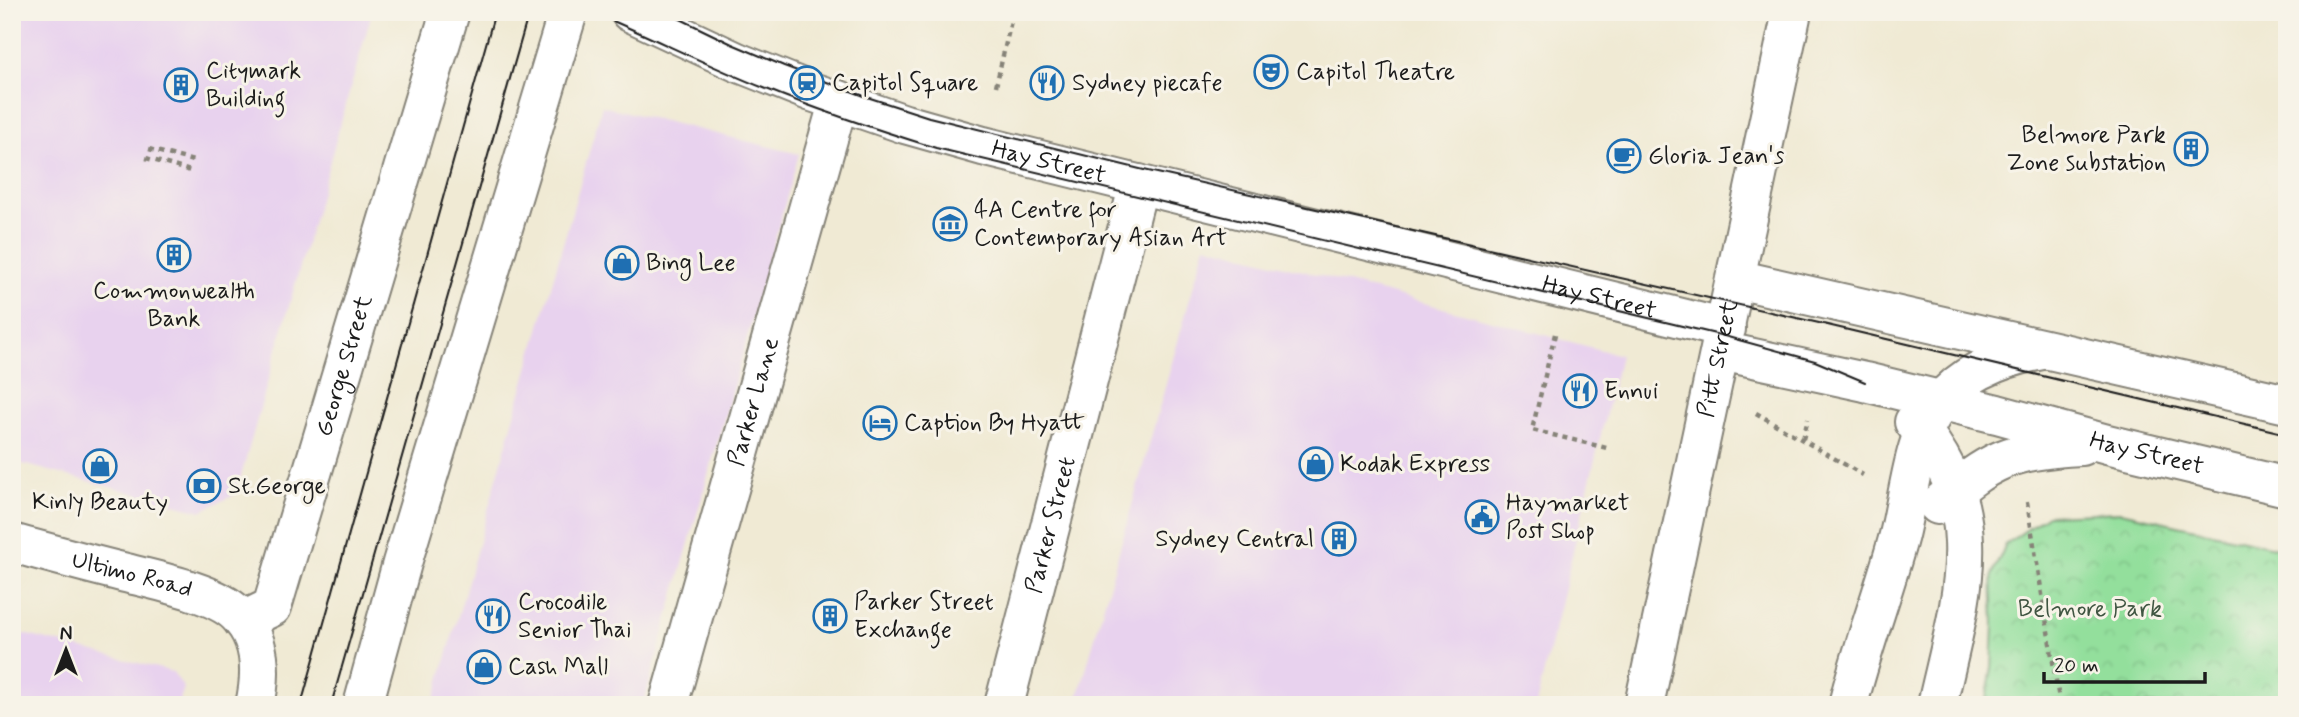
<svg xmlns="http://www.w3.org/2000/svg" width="2299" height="717" font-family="Mynerve,sans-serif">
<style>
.built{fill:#e8d2ee}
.park{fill:url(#park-crowns);stroke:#587e5c;stroke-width:2}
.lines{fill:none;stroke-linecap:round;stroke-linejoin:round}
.minor-casing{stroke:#868378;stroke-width:42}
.path{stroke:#868378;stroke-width:4.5;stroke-dasharray:5 5;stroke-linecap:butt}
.minor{stroke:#fff;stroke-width:38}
.tram{stroke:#1c1c1c;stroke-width:2}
.labels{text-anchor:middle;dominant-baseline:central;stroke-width:6;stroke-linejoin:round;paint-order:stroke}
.poi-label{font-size:24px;fill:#1c1c1c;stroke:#f7f3e8;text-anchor:start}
.street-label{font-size:24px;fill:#1c1c1c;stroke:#f7f3e8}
.park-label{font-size:24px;fill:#405642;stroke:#f7f3e8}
</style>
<defs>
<pattern id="park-crowns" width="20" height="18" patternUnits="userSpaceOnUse" patternTransform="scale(1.75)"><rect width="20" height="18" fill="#93df9c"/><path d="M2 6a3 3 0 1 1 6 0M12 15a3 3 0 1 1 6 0" fill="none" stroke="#7ebf86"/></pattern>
</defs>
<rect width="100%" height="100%" fill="#f7f3e8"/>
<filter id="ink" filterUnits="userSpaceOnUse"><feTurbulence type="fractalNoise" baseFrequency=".0143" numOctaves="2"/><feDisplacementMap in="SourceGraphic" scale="14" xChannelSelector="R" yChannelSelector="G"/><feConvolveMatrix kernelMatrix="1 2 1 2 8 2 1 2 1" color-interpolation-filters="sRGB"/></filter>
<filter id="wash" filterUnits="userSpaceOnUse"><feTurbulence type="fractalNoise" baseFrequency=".00686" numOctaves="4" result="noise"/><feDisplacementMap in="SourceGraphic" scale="28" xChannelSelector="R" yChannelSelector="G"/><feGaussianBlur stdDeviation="1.57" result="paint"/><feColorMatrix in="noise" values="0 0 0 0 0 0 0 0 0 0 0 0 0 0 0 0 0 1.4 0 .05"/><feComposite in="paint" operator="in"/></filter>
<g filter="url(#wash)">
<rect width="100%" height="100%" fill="#f0ead4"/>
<g class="built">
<path d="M 12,12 L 372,12 L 236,494 L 201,511 L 12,461 Z"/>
<path d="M 602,106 L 799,154 L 643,705 L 433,705 Z"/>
<path d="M 1205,245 L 1620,355 L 1536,705 L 1076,705 Z"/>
<path d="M 12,631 L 173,672 L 184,688 L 178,705 L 12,705 Z"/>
</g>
<path class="park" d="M 2121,512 L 2287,550 L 2287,705 L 1985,705 L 1992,668 L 1994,624 L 1992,575 L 2006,544 L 2048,515 Z"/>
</g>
<g filter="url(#ink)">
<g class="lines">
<defs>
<g id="minor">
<path id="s1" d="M 630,12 L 737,62 L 812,92 L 905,124 L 983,146 L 1726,329"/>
<path d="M 1736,279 L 2287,404"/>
<path id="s2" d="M 1721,351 L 1865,382 L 1997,414 L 2107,444 L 2287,487"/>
<path d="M 1914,422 C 1994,511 1960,602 1937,705"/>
<path d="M 1938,505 C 1990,459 2010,450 2081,446"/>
<path id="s3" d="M 12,543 C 49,553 85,563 122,572 C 153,580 215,592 237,614 C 262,638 262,674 255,705"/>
<path id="s4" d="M 243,621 L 272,607 L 450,12"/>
<path d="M 363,705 L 402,563 L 568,12"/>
<path id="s5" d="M 668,705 L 839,100"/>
<path id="s6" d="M 1004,705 L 1139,184"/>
<path id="s7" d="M 1644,705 L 1792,12"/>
<path d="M 1848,705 C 1862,647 1884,592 1899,535 C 1909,495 1913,436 1940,403 C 1964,372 2004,357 2042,350"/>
</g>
</defs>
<use href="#minor" class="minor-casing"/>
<g class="path">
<path d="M 996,86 L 1013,12"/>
<path d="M 149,149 L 197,162"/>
<path d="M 146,158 L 194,172"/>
<path d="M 1555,334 L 1532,430 L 1611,449"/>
<path d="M 1756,413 L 1863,475"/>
<path d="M 1803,439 L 1808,419"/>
<path d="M 2027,502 L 2060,705"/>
</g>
<use href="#minor" class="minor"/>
<g class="tram">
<path d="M 592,12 C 650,36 706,65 764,88 C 820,111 878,130 936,148 L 1724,336 L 1815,361 L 1865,382"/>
<path d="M 666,12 L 732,44 L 784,66 L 867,97 L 929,117 L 1144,170 L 1819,323 L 2287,434"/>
<path d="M 301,705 L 495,12"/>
<path d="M 331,705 L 529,12"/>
</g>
</g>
</g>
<defs>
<symbol id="theatre-ring" viewBox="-11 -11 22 22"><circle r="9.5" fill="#f7f3e8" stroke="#1f6fb2" stroke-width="1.5"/><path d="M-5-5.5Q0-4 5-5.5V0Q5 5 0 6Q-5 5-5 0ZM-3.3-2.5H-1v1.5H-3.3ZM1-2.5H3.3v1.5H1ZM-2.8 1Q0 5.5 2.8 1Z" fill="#1f6fb2"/></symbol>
<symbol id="station-ring" viewBox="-11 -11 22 22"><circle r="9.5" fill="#f7f3e8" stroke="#1f6fb2" stroke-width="1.5"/><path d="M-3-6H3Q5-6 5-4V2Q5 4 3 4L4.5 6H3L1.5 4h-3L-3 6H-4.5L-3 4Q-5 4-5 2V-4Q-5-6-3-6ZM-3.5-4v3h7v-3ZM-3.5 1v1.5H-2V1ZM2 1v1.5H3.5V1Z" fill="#1f6fb2"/></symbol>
<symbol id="restaurant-ring" viewBox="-11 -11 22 22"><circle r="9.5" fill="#f7f3e8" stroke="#1f6fb2" stroke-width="1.5"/><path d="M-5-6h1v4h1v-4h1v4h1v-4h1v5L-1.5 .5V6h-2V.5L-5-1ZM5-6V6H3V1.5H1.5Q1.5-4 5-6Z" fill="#1f6fb2"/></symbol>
<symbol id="building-ring" viewBox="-11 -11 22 22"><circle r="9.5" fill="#f7f3e8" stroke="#1f6fb2" stroke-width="1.5"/><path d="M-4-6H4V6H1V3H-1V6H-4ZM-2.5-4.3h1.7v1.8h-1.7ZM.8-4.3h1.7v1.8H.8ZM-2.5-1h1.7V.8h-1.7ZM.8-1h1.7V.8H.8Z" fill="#1f6fb2"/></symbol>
<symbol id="cafe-ring" viewBox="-11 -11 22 22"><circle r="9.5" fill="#f7f3e8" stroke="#1f6fb2" stroke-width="1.5"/><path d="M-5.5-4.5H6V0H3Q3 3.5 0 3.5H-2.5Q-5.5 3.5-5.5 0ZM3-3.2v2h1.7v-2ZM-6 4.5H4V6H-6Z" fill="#1f6fb2"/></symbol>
<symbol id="museum-ring" viewBox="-11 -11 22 22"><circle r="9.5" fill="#f7f3e8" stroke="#1f6fb2" stroke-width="1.5"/><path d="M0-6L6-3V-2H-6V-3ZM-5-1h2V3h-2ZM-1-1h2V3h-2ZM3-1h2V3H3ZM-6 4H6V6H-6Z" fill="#1f6fb2"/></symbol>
<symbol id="shop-ring" viewBox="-11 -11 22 22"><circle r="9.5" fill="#f7f3e8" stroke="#1f6fb2" stroke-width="1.5"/><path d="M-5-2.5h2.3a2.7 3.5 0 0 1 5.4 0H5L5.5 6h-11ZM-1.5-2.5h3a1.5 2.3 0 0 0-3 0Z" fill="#1f6fb2"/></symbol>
<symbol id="hotel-ring" viewBox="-11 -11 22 22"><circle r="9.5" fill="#f7f3e8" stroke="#1f6fb2" stroke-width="1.5"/><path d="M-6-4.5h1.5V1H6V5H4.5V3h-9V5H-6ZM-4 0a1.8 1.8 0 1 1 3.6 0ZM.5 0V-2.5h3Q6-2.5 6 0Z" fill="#1f6fb2"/></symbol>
<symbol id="bank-ring" viewBox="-11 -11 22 22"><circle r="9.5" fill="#f7f3e8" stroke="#1f6fb2" stroke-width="1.5"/><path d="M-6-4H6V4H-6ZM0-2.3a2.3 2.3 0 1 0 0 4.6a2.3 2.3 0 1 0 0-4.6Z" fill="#1f6fb2"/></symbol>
<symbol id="civic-ring" viewBox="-11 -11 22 22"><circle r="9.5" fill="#f7f3e8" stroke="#1f6fb2" stroke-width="1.5"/><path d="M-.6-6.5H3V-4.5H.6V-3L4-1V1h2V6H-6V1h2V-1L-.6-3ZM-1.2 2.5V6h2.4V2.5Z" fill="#1f6fb2"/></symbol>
</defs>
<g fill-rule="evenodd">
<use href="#theatre-ring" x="1252" y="53" width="38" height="38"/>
<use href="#station-ring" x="788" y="64" width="38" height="38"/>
<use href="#restaurant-ring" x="1028" y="64" width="38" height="38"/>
<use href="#building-ring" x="162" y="66" width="38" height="38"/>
<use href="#building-ring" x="2172" y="130" width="38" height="38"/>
<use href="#cafe-ring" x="1605" y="137" width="38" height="38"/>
<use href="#museum-ring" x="931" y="205" width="38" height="38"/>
<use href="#building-ring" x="155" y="236" width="38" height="38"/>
<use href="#shop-ring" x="603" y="244" width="38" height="38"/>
<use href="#restaurant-ring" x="1561" y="372" width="38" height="38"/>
<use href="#hotel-ring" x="861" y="404" width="38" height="38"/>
<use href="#shop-ring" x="1297" y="445" width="38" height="38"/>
<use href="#shop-ring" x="81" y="447" width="38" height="38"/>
<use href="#bank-ring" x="185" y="467" width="38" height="38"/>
<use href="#civic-ring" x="1463" y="498" width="38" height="38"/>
<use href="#building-ring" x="1320" y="520" width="38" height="38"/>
<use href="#restaurant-ring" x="474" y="597" width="38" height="38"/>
<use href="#building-ring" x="811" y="597" width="38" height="38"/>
<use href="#shop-ring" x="465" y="648" width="38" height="38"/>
</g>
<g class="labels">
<g class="poi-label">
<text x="206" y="71">Citymark<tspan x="206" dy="28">Building</tspan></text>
<text x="1296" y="72">Capitol Theatre</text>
<text x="832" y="83">Capitol Square</text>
<text x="1072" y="83">Sydney piecafe</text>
<text x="2166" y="135" text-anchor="end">Belmore Park<tspan x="2166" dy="28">Zone substation</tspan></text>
<text x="1648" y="156">Gloria Jean's</text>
<text x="974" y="210">4A Centre for<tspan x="974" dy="28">Contemporary Asian Art</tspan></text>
<text x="646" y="263">Bing Lee</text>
<text x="174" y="291" text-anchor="middle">Commonwealth<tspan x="174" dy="28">Bank</tspan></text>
<text x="1604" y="391">Ennui</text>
<text x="904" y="423">Caption By Hyatt</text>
<text x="1340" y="464">Kodak Express</text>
<text x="228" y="486">St.George</text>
<text x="100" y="502" text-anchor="middle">Kinly Beauty</text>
<text x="1506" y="503">Haymarket<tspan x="1506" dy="28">Post Shop</tspan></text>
<text x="1314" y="539" text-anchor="end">Sydney Central</text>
<text x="518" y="602">Crocodile<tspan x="518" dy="28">Senior Thai</tspan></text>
<text x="854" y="602">Parker Street<tspan x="854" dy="28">Exchange</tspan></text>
<text x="508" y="667">Cash Mall</text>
</g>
<g class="street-label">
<text stroke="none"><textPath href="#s1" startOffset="446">Hay Street</textPath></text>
<text stroke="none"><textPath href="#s1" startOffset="1013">Hay Street</textPath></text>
<text stroke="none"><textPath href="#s7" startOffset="354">Pitt Street</textPath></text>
<text stroke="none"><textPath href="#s4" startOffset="284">George Street</textPath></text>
<text stroke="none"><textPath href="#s5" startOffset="315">Parker Lane</textPath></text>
<text stroke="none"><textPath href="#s2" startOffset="438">Hay Street</textPath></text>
<text stroke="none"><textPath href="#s6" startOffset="186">Parker Street</textPath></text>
<text stroke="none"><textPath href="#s3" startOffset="124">Ultimo Road</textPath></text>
</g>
<g class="park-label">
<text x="2090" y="609">Belmore Park</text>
</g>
</g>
<rect width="2299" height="717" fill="none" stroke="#f7f3e8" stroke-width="42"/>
<g transform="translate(66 650)" stroke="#f7f3e8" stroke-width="5" paint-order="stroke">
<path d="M0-5L12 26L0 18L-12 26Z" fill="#1c1c1c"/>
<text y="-10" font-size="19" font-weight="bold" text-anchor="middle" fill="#1c1c1c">N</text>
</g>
<path d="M2044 672v10h161v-10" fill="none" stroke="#1c1c1c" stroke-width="3.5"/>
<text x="2054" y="672" font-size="21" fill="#1c1c1c" stroke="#f7f3e8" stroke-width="5" paint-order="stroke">20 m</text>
</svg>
